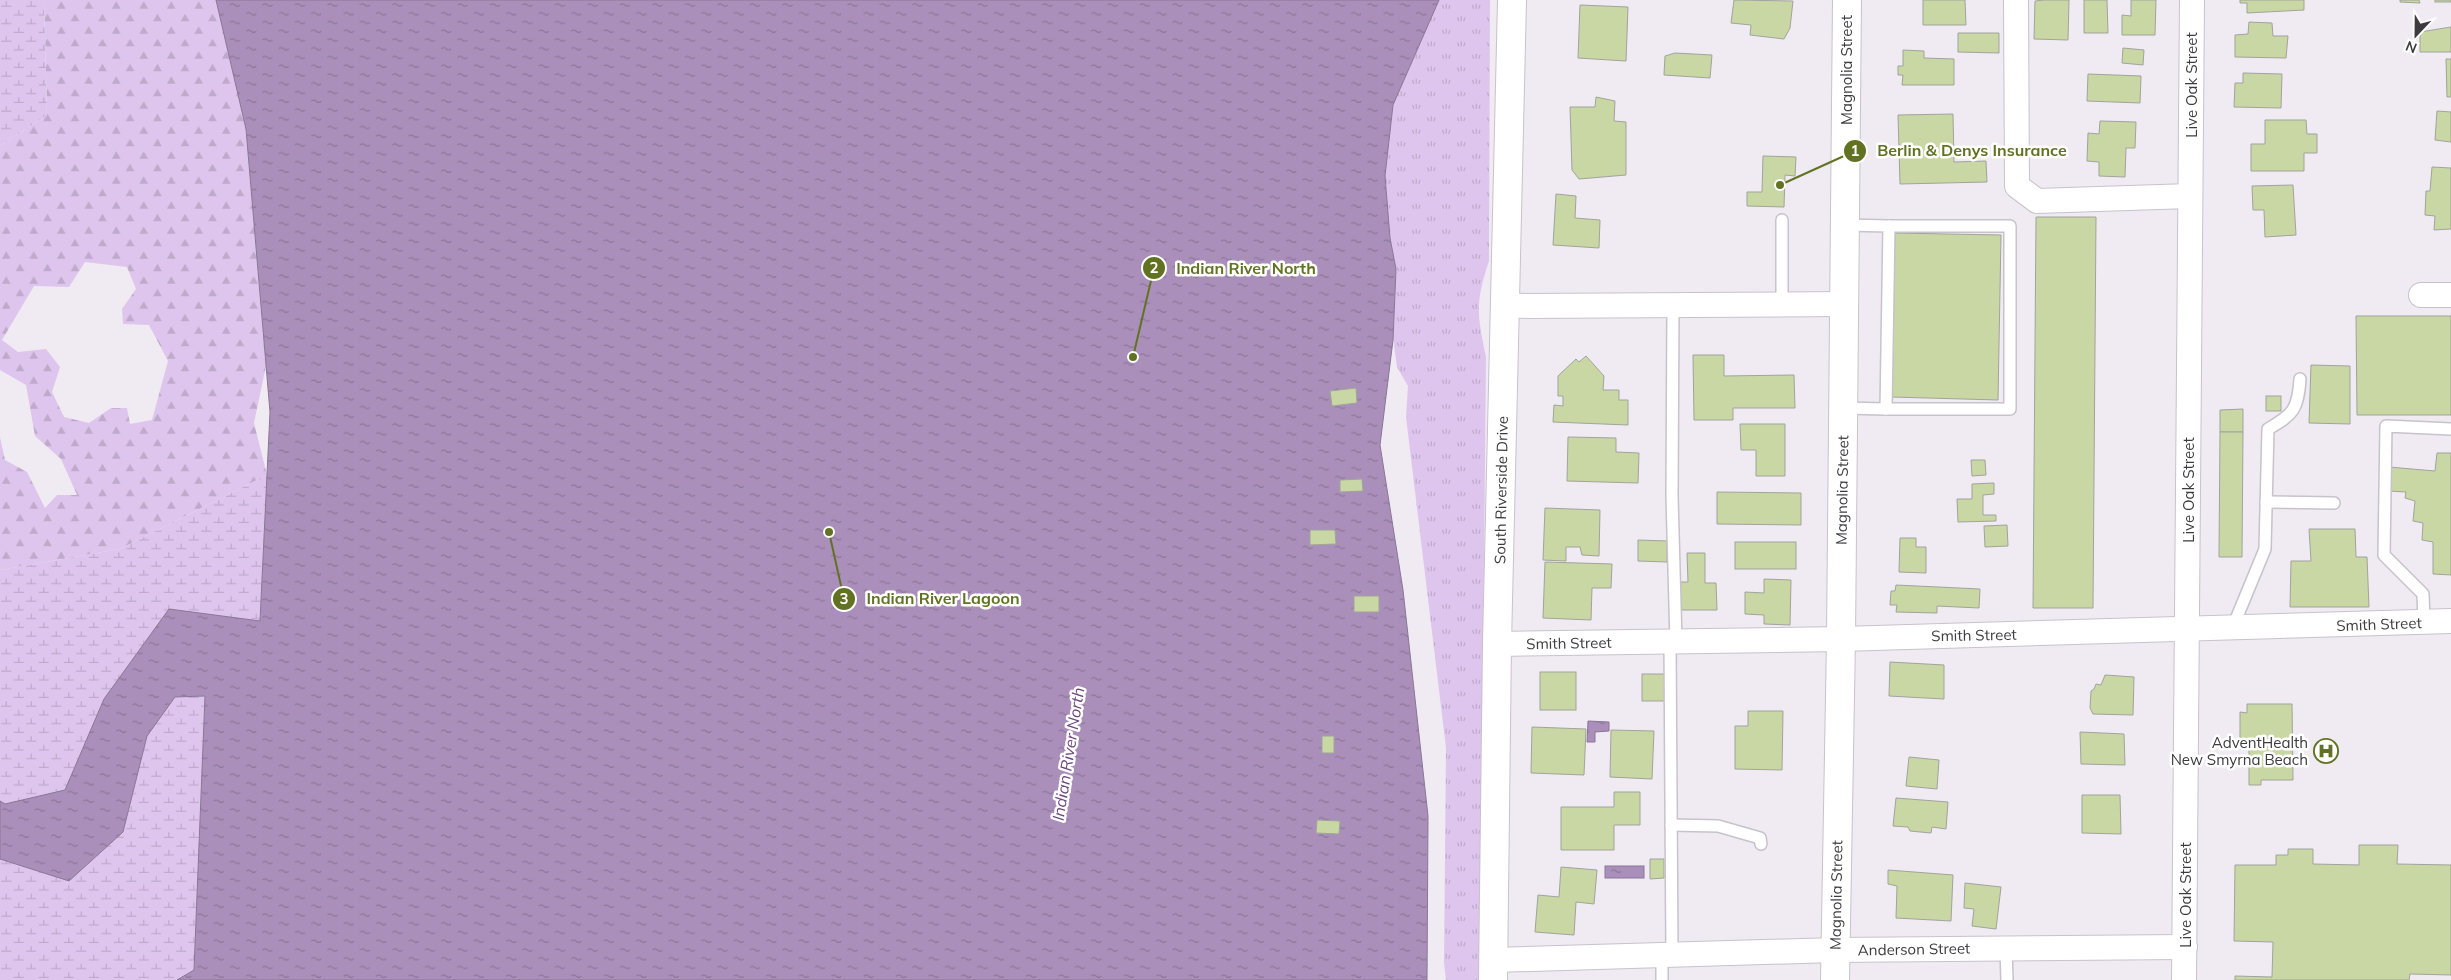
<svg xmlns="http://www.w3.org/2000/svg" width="2451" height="980" font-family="Mulish,sans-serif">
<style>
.grass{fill:url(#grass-tufts)}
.forest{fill:url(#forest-firs);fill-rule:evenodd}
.wetland{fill:url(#wetland-marsh)}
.water{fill:url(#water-ripples);stroke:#897695}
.building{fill:#c8d7a4;stroke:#a1a49b}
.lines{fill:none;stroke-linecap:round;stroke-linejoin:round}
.lane-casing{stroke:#c8c2cb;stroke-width:14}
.street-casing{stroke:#c8c2cb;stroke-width:26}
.secondary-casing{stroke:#c8c2cb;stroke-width:30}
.lane{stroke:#fff;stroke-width:11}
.street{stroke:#fff;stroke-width:24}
.secondary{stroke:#fff;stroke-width:28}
.labels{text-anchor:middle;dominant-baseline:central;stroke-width:5;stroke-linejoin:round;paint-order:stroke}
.street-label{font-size:15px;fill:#3d3b3e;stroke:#fff}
.poi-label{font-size:15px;fill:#3d3b3e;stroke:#fff;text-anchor:end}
.water-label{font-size:16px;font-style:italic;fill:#6a447d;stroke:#fff}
.leader{fill:none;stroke:#617322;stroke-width:2}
.callout-dot{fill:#617322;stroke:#fff;stroke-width:2}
.mark-label{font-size:15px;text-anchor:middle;font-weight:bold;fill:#fff}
.callout-label{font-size:16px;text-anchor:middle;font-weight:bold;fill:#617322;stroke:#fff;stroke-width:5;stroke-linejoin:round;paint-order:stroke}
</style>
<defs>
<pattern id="grass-tufts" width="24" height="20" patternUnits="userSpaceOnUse" patternTransform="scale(1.25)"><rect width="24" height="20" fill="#dec5ed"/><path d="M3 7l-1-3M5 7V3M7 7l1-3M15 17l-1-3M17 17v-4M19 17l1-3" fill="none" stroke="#bfaacc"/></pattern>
<pattern id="forest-firs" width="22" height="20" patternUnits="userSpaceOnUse" patternTransform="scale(1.25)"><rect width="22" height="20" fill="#dec5ed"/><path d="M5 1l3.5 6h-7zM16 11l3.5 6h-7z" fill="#bfaacc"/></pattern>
<pattern id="wetland-marsh" width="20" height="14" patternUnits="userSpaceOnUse" patternTransform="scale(1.25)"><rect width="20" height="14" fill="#dec5ed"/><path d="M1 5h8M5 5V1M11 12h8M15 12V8" fill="none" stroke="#bfaacc"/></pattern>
<pattern id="water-ripples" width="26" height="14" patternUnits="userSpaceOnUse" patternTransform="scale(1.25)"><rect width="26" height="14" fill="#aa8fba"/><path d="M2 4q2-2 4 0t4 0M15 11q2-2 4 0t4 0" fill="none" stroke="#8c7699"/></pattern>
</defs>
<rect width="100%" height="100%" fill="#f0eaf3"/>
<path class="grass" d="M 1439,0 L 1490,0 L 1489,261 C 1475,303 1477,314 1486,357 L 1480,980 L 1446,980 L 1444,963 L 1446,748 L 1406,417 L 1408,386 L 1397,367 L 1393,337 L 1396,269 L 1390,238 L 1385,176 L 1393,105 Z"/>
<path class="forest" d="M 44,0 L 216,0 L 246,129 L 266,366 L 254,423 L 267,475 L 120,549 L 0,570 L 0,437 L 5,460 L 27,472 L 45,508 L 57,495 L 77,495 L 61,459 L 35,436 L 26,385 L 0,370 L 0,146 L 47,115 ZM 85,262 L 127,267 L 136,289 L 122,309 L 123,324 L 149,325 L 168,361 L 152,420 L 130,424 L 127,408 L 111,408 L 89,423 L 64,417 L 52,392 L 60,367 L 46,349 L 18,352 L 2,340 L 34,286 L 69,287 Z"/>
<g class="wetland">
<path d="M 0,0 L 44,0 L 47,115 L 0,146 Z"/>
<path d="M 267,475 L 260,621 L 104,699 L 65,791 L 5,804 L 0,801 L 0,570 L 120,549 Z"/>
<path d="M 205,696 L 194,970 L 177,980 L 0,980 L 0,859 L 69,881 L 123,832 L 147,736 L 175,697 Z"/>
</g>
<g class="water">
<path d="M 216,0 L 1439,0 L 1393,105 L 1385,176 L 1390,238 L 1396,269 L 1393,340 L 1380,445 L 1403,590 L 1428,816 L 1427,980 L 177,980 L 194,970 L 205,696 L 175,697 L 147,736 L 123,832 L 69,881 L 0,859 L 0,801 L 5,804 L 65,790 L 104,699 L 169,609 L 260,621 L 270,412 L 246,129 Z"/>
<path d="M 1588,721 L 1609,722 L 1609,731 L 1595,732 L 1595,742 L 1587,742 Z"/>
<rect x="1605" y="866" width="39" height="12"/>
</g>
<g class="building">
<path d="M 1734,0 L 1793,1 L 1790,28 L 1784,39 L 1750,35 L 1751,25 L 1731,23 Z"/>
<path d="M 1923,0 L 1965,0 L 1966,25 L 1923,25 Z"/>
<path d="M 2044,0 L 2069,0 L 2068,40 L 2034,39 L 2035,1 Z"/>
<path d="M 2084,0 L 2107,0 L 2108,33 L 2084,33 Z"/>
<path d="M 2131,0 L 2156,0 L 2155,35 L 2122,35 L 2122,15 L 2131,16 Z"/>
<path d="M 2240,0 L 2304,0 L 2304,10 L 2247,13 L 2247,3 L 2240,3 Z"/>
<path d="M 2400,0 L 2419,0 L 2420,3 L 2400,2 Z"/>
<rect x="2435" y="0" width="16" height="2"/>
<path d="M 1580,5 L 1628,7 L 1626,61 L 1578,58 Z"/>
<path d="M 2249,22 L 2272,23 L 2273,36 L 2288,36 L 2286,58 L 2235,57 L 2235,35 L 2248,34 Z"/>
<path d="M 2451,27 L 2451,52 L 2420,52 L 2420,32 Z"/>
<path d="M 1958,33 L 1999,33 L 1999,53 L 1958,52 Z"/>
<path d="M 2123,48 L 2144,50 L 2143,65 L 2122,63 Z"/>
<path d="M 1903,50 L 1924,51 L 1924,58 L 1954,59 L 1954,85 L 1902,85 L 1903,75 L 1898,75 L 1898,66 L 1903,66 Z"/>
<path d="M 1675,53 L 1712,55 L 1710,78 L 1664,75 L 1665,56 Z"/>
<path d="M 2446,59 L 2451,59 L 2451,97 L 2447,97 Z"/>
<path d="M 2243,73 L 2282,74 L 2281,108 L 2234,107 L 2235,83 L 2243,83 Z"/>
<path d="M 2088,74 L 2141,76 L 2140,103 L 2087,101 Z"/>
<path d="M 1596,97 L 1615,101 L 1614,121 L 1626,122 L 1626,175 L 1579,179 L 1572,170 L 1570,107 L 1595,107 Z"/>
<path d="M 2437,111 L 2451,112 L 2451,142 L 2435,140 Z"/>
<path d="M 1953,114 L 1954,162 L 1986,161 L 1987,182 L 1900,184 L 1898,115 Z"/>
<path d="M 2265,120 L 2306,120 L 2307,134 L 2317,134 L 2317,153 L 2304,153 L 2304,171 L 2251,171 L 2251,144 L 2265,144 Z"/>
<path d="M 2100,121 L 2136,122 L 2135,148 L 2126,148 L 2125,177 L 2099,176 L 2099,162 L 2087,161 L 2088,133 L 2099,134 Z"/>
<path d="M 1763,156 L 1796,157 L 1795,176 L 1785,175 L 1784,207 L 1747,206 L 1747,192 L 1762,192 Z"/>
<path d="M 2432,167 L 2451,168 L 2451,229 L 2434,230 L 2435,216 L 2425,215 L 2426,191 L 2430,191 Z"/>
<path d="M 2293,185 L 2296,235 L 2265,237 L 2264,210 L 2253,210 L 2252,186 Z"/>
<path d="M 1556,194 L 1576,196 L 1575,218 L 1600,220 L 1599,248 L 1553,245 Z"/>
<path d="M 2036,217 L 2096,217 L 2093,608 L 2033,608 Z"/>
<path d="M 1895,233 L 2001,235 L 1998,400 L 1892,397 Z"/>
<path d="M 2356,316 L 2451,316 L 2451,415 L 2357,415 Z"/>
<path d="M 1693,355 L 1724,355 L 1724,376 L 1794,375 L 1795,408 L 1733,408 L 1733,420 L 1694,420 Z"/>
<path d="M 1586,356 L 1604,376 L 1603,390 L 1619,390 L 1619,400 L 1628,400 L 1628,425 L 1553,422 L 1554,405 L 1563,406 L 1563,396 L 1558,396 L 1558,376 L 1576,359 L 1579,362 Z"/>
<path d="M 2311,365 L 2350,366 L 2350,424 L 2309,423 Z"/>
<path d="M 1356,388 L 1357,403 L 1332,406 L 1330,391 Z"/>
<rect x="2266" y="396" width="15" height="15"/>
<path d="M 2243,409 L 2243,432 L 2220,432 L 2220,410 Z"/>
<path d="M 1740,424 L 1785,424 L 1785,476 L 1756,476 L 1756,450 L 1741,450 Z"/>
<path d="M 2220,432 L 2243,432 L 2242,557 L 2219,557 Z"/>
<path d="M 1568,437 L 1616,438 L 1616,452 L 1639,453 L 1638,483 L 1567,481 Z"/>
<path d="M 2437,453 L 2451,453 L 2451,575 L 2433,574 L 2433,542 L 2422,540 L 2423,523 L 2413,521 L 2415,501 L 2405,498 L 2406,492 L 2388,491 L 2389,467 L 2435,471 Z"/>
<path d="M 1971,460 L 1985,460 L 1986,475 L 1972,476 Z"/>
<path d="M 1362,479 L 1363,491 L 1340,492 L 1340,480 Z"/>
<path d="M 1994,483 L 1994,494 L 1983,495 L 1983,515 L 1996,515 L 1996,521 L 1958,522 L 1957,499 L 1972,499 L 1972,484 Z"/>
<path d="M 1717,492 L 1801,493 L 1801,525 L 1717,524 Z"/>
<path d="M 1545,508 L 1600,510 L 1599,556 L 1582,555 L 1580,547 L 1566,547 L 1566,561 L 1543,560 Z"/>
<path d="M 2007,525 L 2008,546 L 1985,547 L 1984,526 Z"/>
<path d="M 2309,529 L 2355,529 L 2356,557 L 2367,557 L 2369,607 L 2290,607 L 2291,561 L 2311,561 Z"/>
<path d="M 1310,530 L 1335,530 L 1336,544 L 1310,545 Z"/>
<path d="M 1900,538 L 1916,538 L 1916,547 L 1926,547 L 1926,573 L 1899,572 Z"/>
<path d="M 1638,540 L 1667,541 L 1667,562 L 1638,561 Z"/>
<rect x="1735" y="542" width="61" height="27"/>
<path d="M 1687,553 L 1705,553 L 1705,583 L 1716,583 L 1717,610 L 1679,610 L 1679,582 L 1688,582 Z"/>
<path d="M 1545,562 L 1612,564 L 1611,588 L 1592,588 L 1591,620 L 1543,618 Z"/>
<path d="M 1764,579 L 1791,580 L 1790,625 L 1764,624 L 1764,615 L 1745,614 L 1745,592 L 1764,593 Z"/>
<path d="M 1896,585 L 1980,589 L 1979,608 L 1937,606 L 1937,613 L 1896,612 L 1897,605 L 1890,605 L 1891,591 L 1895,591 Z"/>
<rect x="1354" y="596" width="25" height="16"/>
<path d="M 1890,662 L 1944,665 L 1944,699 L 1889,696 Z"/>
<rect x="1540" y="672" width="36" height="38"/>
<rect x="1642" y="674" width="24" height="27"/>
<path d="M 2105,675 L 2134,677 L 2133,715 L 2093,714 L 2090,708 L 2091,691 L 2094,689 L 2096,684 L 2101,685 Z"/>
<path d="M 2247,704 L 2292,704 L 2293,780 L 2261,780 L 2261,785 L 2249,785 L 2249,749 L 2240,749 L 2240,712 L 2247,713 Z"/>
<path d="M 1748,711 L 1783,711 L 1782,770 L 1735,769 L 1735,726 L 1748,726 Z"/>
<path d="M 1532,727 L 1586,729 L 1584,775 L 1531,773 Z"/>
<path d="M 1611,730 L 1654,731 L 1652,779 L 1610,777 Z"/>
<path d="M 2080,732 L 2124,734 L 2125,765 L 2081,764 Z"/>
<rect x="1322" y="736" width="12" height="17"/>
<path d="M 1909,757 L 1939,760 L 1937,789 L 1906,786 Z"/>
<path d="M 1614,792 L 1640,792 L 1640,825 L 1614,825 L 1614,850 L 1561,850 L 1561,807 L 1614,807 Z"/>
<path d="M 2082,795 L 2120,795 L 2121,834 L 2082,833 Z"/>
<path d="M 1896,798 L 1948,802 L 1946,829 L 1932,827 L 1931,833 L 1910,831 L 1908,827 L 1893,826 Z"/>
<path d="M 1317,820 L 1340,821 L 1339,834 L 1316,833 Z"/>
<path d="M 2359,845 L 2398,845 L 2397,864 L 2451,865 L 2451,975 L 2410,974 L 2409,980 L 2235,980 L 2235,976 L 2272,977 L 2273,942 L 2234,941 L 2235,865 L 2276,865 L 2276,855 L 2288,855 L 2288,849 L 2313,849 L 2313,864 L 2359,865 Z"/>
<path d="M 1650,859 L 1664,859 L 1664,878 L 1650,879 Z"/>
<path d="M 1561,867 L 1597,870 L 1594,904 L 1576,902 L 1574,935 L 1535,932 L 1538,895 L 1559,897 Z"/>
<path d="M 1888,870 L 1953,875 L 1951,921 L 1896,918 L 1897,886 L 1888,884 Z"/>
<path d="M 1965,883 L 2001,887 L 1996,929 L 1972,926 L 1974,909 L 1964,908 Z"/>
</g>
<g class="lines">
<defs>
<g id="lane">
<path d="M 1782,304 L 1782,220"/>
<path d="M 1673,305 L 1672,496 L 1676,642"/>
<path d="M 1843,408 L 1886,409 L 1889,226 L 1845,225"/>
<path d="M 1886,409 L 2010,409 L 2010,226 L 1889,226"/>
<path d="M 2266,502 L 2334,503"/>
<path d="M 2424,622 L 2423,594 L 2384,555 L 2386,426 L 2451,429"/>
<path d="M 2232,629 L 2265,549 L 2268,429 C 2294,414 2298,409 2300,379"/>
<path d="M 1670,641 L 1672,955"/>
<path d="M 1671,825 L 1718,826 L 1760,838 L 1761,844"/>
<path d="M 2006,949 L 2007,980"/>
<path d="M 1662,980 L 1662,955"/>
</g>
<g id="street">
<path d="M 2016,0 L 2017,186 L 2037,201 L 2190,196"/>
<path d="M 2421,295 L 2451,295"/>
<path d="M 1504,306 L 1845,304"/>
<path d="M 1497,644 L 1841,639 L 2451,621"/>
<path d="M 1494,960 L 1835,950 L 2185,947"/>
<path d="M 2184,980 L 2192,0"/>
</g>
<g id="secondary">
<path d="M 1493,980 L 1497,644 L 1512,0"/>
<path d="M 1835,980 L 1841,639 L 1847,0"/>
</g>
</defs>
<use href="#lane" class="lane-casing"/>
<use href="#street" class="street-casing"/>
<use href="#secondary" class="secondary-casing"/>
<use href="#lane" class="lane"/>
<use href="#street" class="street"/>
<use href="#secondary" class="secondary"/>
</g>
<defs>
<symbol id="hospital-ring" viewBox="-11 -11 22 22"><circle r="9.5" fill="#fff" stroke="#617322" stroke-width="1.5"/><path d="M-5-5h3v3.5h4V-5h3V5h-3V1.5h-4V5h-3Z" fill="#617322"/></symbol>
</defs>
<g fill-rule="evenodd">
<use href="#hospital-ring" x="2312" y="737" width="28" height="28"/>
</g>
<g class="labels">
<g class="street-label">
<text transform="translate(1846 70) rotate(-90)">Magnolia Street</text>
<text transform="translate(2191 85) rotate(-90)">Live Oak Street</text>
<text transform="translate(1501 490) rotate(-89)">South Riverside Drive</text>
<text transform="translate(1842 490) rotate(-89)">Magnolia Street</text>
<text transform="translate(2188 490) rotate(-90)">Live Oak Street</text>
<text transform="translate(2379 624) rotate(-2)">Smith Street</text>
<text transform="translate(1974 635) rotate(-1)">Smith Street</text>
<text transform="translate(1569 643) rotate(-1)">Smith Street</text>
<text transform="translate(1836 895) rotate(-89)">Magnolia Street</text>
<text transform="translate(2185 895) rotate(-90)">Live Oak Street</text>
<text transform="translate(1914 949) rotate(-1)">Anderson Street</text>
</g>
<g class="poi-label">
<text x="2308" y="742">AdventHealth<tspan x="2308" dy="17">New Smyrna Beach</tspan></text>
</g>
<g class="water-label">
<text transform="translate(1068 754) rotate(-81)">Indian River North</text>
</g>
</g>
<path class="leader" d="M1780 185L1855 151M1133 357L1154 268M829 532L844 599"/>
<g class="callout-dot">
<circle cx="1780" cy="185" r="5"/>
<circle cx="1133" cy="357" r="5"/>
<circle cx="829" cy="532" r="5"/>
<circle cx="1855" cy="151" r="12"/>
<circle cx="1154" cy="268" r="12"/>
<circle cx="844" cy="599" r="12"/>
</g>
<g class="mark-label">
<text x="1855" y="156">1</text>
<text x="1154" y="273">2</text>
<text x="844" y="604">3</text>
</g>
<g class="callout-label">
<text x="1972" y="156">Berlin &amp; Denys Insurance</text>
<text x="1246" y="274">Indian River North</text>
<text x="943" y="604">Indian River Lagoon</text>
</g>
<g transform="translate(2416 35) rotate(202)" stroke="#ffffff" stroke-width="4" paint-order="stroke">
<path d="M0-4L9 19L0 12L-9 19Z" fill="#3d3b3e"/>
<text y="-8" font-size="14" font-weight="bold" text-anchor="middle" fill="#3d3b3e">N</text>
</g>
</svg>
